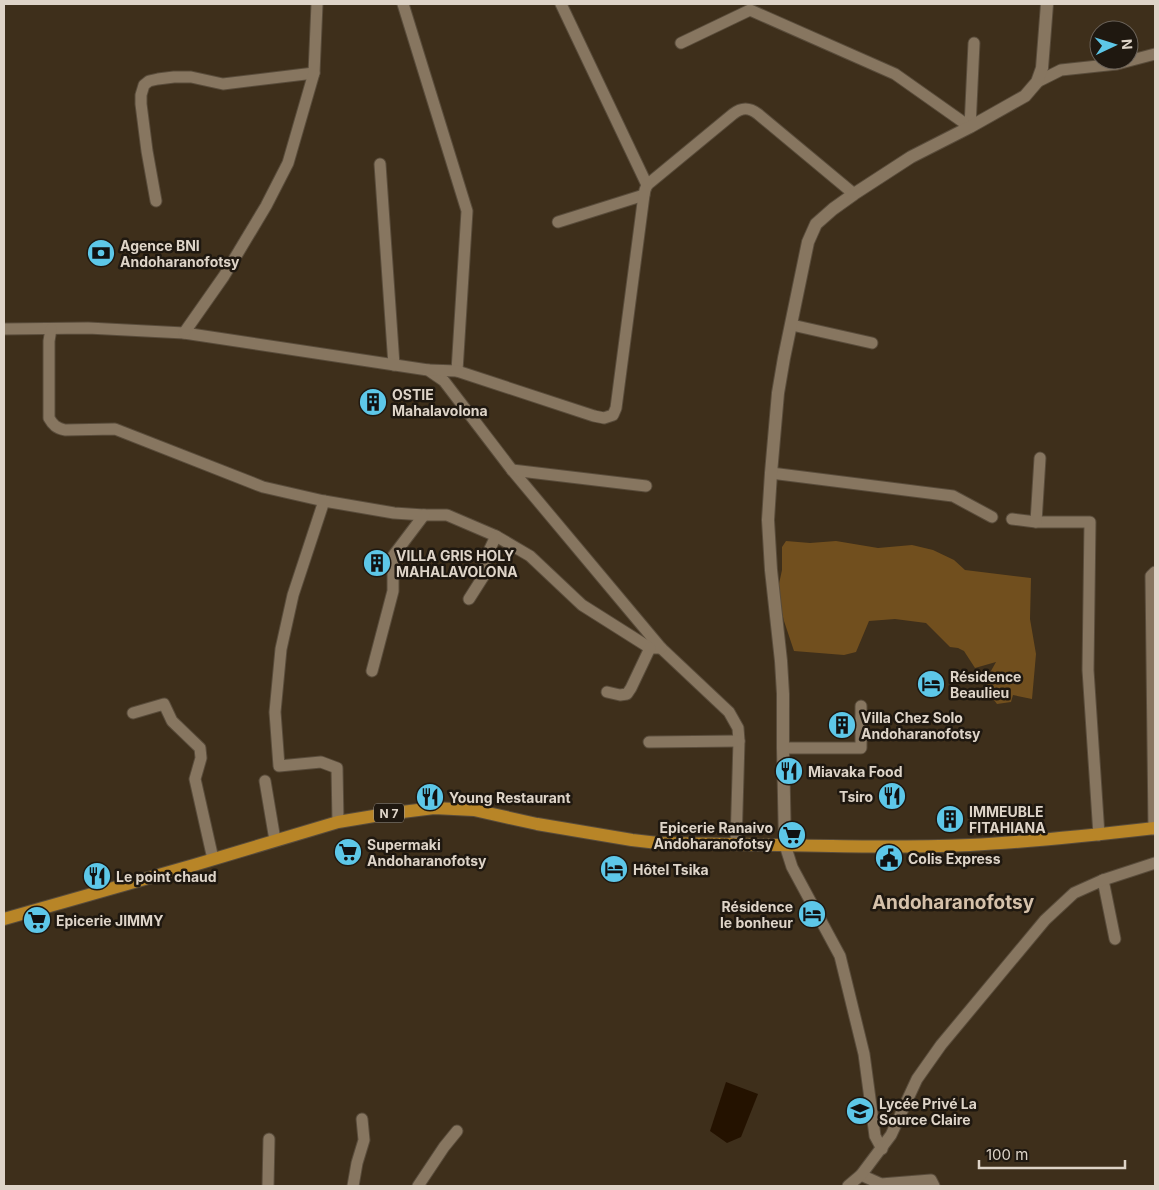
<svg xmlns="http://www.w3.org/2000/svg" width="1159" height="1190" font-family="Inter,sans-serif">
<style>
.green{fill:#714f1e}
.water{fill:#241200}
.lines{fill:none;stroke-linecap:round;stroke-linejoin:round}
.minor-casing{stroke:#594c3b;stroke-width:13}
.tertiary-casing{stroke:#594c3b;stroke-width:14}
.primary-casing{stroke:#594c3b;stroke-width:14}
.minor{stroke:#877660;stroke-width:11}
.tertiary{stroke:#877660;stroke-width:12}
.primary{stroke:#b88527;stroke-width:12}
.labels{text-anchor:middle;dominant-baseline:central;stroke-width:5;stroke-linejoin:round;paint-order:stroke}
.shield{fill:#1f1810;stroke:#a59c91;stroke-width:1}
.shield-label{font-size:12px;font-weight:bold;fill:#ded4c8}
.poi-label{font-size:14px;font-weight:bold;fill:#ded4c8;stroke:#1f1810;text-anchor:start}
.district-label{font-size:19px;font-weight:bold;fill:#d5c1aa;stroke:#1f1810}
</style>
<rect width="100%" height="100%" fill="#3e2f1b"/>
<path class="green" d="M 786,541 L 810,543 L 836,541 L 878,548 L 912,545 L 933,550 L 954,560 L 965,570 L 1031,578 L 1030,619 L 1036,654 L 1032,699 L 1013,695 L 1011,702 L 997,704 L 986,690 L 987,678 L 996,662 L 975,668 L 964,651 L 958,648 L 950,647 L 926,623 L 895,619 L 869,621 L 856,652 L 844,655 L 794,651 L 784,621 L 777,593 L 782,570 L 782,547 Z"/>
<path class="water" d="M 726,1082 L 758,1094 L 741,1137 L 727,1143 L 710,1131 Z"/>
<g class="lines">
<defs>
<g id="minor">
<path d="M 403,4 L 467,211 L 457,371"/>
<path d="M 681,43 L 750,10 L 895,74 L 970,127 L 974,43"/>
<path d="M 1037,82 L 1061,70 L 1117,64 L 1155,54"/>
<path d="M 380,164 L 394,365"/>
<path d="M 647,185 L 733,114 C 742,107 749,107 758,114 L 854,194"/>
<path d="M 156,201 L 147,151 L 141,104 L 141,95 L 144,85 L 149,81 L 158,79 L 174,77 L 191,77 L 223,84 L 314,73"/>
<path d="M 558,222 L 644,195"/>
<path d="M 792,325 L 872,343"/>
<path d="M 4,329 L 88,328 L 184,333 L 428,370 L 444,381 L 512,470 L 661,648 L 729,712 L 738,728 L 739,741 L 736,844"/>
<path d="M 51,329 L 49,341 L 49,418 C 53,425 56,428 65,430 L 115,429 L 263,487 L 324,501 L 394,513 L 424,515 L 447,515 L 496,536 L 530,556 L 582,605 L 650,648 L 661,648"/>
<path d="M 184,333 L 224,276 L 266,206 L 288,163 L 314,73 L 317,4"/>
<path d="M 428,370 L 457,371 L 594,416 L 604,418 L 613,415 L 616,408 L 644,195 L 645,190 L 647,185 L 561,4"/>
<path d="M 512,470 L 646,486"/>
<path d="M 771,473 L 953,496 L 992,517"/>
<path d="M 324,501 L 293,595 L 281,649 L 275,712 L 279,766 L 321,762 L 337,768 L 338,822"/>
<path d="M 1012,519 L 1036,522 L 1090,522 L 1088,670 L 1099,835"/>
<path d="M 1036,522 L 1040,458"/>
<path d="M 469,599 L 483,577 L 487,555 L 496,536"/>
<path d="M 372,671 L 393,591 L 393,556 L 424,515"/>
<path d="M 607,692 L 620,695 L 627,694 L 631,688 L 650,648"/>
<path d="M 133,713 L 164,704 L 172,721 L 200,748 L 201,758 L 195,779 L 213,859"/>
<path d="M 649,742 L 739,741"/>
<path d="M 783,748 L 861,748 L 861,706"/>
<path d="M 265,781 L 275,840"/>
<path d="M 1154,829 L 1151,576 L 1155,572"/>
<path d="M 785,845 L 792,867 L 840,956 L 864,1054 L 875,1136 L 882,1149"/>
<path d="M 1103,880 L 1115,939"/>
<path d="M 861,1175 L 881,1184 L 931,1180 L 934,1186"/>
<path d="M 268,1186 L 269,1139"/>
<path d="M 353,1186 L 357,1163 L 364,1140 L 362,1119"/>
<path d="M 418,1186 L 444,1147 L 457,1131"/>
<path d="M 848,1186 L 861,1175 L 891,1135 L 917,1079 L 941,1045 L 1045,920 L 1074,893 L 1103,880 L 1155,863"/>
</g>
<path id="tertiary" d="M 785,845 L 783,748 L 783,694 L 781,661 L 771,570 L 768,520 L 771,473 L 778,393 L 784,358 L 808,242 L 816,224 L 833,209 L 854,194 L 911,157 L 970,127 L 1025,96 L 1037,82 L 1042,68 L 1047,4"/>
<path id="primary" d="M 4,919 L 194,865 L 338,822 L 386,814 L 434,808 L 474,810 L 537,824 L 632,840 L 658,843 C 762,844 866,849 970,845 C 1032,842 1094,835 1155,828"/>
</defs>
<use href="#minor" class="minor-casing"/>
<use href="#tertiary" class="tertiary-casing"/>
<use href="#primary" class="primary-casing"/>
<use href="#minor" class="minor"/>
<use href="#tertiary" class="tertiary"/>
<use href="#primary" class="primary"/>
</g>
<defs>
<symbol id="bank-disc" viewBox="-11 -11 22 22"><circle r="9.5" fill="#5dc7e8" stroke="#1f1810"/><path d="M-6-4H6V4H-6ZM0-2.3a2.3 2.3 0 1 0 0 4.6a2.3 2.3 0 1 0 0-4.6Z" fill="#111"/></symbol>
<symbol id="building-disc" viewBox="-11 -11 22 22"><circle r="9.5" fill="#5dc7e8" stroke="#1f1810"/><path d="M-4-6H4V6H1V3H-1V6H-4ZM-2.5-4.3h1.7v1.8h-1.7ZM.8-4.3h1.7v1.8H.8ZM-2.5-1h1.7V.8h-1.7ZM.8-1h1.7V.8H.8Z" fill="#111"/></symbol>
<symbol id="hotel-disc" viewBox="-11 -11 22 22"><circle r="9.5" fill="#5dc7e8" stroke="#1f1810"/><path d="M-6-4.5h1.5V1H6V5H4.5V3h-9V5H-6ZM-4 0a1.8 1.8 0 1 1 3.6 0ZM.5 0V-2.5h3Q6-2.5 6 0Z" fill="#111"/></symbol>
<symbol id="restaurant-disc" viewBox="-11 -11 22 22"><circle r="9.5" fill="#5dc7e8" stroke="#1f1810"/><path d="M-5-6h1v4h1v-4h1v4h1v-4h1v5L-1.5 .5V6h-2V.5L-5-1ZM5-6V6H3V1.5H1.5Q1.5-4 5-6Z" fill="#111"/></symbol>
<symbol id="supermarket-disc" viewBox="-11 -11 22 22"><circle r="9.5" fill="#5dc7e8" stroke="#1f1810"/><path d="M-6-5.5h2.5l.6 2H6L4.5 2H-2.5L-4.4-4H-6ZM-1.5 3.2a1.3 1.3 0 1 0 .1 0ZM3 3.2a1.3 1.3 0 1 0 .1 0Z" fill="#111"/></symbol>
<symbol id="civic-disc" viewBox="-11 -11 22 22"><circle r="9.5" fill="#5dc7e8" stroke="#1f1810"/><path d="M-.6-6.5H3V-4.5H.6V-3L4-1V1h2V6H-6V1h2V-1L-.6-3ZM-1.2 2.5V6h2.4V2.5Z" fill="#111"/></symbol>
<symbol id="school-disc" viewBox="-11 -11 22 22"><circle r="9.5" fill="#5dc7e8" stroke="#1f1810"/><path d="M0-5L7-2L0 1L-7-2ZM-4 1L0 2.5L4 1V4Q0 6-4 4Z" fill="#111"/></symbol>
</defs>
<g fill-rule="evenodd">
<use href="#bank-disc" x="85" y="237" width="32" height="32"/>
<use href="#building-disc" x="357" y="386" width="32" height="32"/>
<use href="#building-disc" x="361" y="547" width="32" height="32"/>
<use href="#hotel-disc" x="915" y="668" width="32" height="32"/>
<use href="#building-disc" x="826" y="709" width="32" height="32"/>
<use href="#restaurant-disc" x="773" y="755" width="32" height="32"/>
<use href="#restaurant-disc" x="876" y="780" width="32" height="32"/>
<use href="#restaurant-disc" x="414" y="781" width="32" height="32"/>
<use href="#building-disc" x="934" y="803" width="32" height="32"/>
<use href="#supermarket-disc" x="776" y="819" width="32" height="32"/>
<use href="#supermarket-disc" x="332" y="836" width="32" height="32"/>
<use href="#civic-disc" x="873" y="842" width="32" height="32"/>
<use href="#hotel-disc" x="598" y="853" width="32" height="32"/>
<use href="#restaurant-disc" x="81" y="860" width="32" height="32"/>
<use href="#hotel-disc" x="796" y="898" width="32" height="32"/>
<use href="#supermarket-disc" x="21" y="904" width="32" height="32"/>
<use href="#school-disc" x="844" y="1095" width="32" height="32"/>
</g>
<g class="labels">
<rect class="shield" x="374" y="803.5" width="30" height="19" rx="4"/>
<g class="shield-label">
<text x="389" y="813">N 7</text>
</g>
<g class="poi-label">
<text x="120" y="245">Agence BNI<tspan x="120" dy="16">Andoharanofotsy</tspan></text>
<text x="392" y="394">OSTIE<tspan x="392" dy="16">Mahalavolona</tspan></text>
<text x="396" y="555">VILLA GRIS HOLY<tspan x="396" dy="16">MAHALAVOLONA</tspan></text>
<text x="950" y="676">Résidence<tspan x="950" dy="16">Beaulieu</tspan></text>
<text x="861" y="717">Villa Chez Solo<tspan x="861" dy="16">Andoharanofotsy</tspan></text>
<text x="808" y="771">Miavaka Food</text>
<text x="873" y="796" text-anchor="end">Tsiro</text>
<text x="449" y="797">Young Restaurant</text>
<text x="969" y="811">IMMEUBLE<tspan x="969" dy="16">FITAHIANA</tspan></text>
<text x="773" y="827" text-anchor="end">Epicerie Ranaivo<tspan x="773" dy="16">Andoharanofotsy</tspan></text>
<text x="367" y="844">Supermaki<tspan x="367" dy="16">Andoharanofotsy</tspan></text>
<text x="908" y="858">Colis Express</text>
<text x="633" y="869">Hôtel Tsika</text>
<text x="116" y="876">Le point chaud</text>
<text x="793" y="906" text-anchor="end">Résidence<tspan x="793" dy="16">le bonheur</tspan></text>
<text x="56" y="920">Epicerie JIMMY</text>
<text x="879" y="1103">Lycée Privé La<tspan x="879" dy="16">Source Claire</tspan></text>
</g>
<g class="district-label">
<text x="953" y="902">Andoharanofotsy</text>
</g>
</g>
<rect width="1159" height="1190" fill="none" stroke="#ded4c8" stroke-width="10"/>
<g transform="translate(1114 45) rotate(86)"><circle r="24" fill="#1f1810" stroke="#6b635a"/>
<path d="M0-4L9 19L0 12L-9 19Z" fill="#5dc7e8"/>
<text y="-8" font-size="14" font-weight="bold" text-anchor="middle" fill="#ded4c8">N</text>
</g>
<path d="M979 1160v8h146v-8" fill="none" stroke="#ded4c8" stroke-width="2.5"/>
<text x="986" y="1160" font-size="15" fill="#ded4c8" stroke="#1f1810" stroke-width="4" paint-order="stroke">100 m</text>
</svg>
